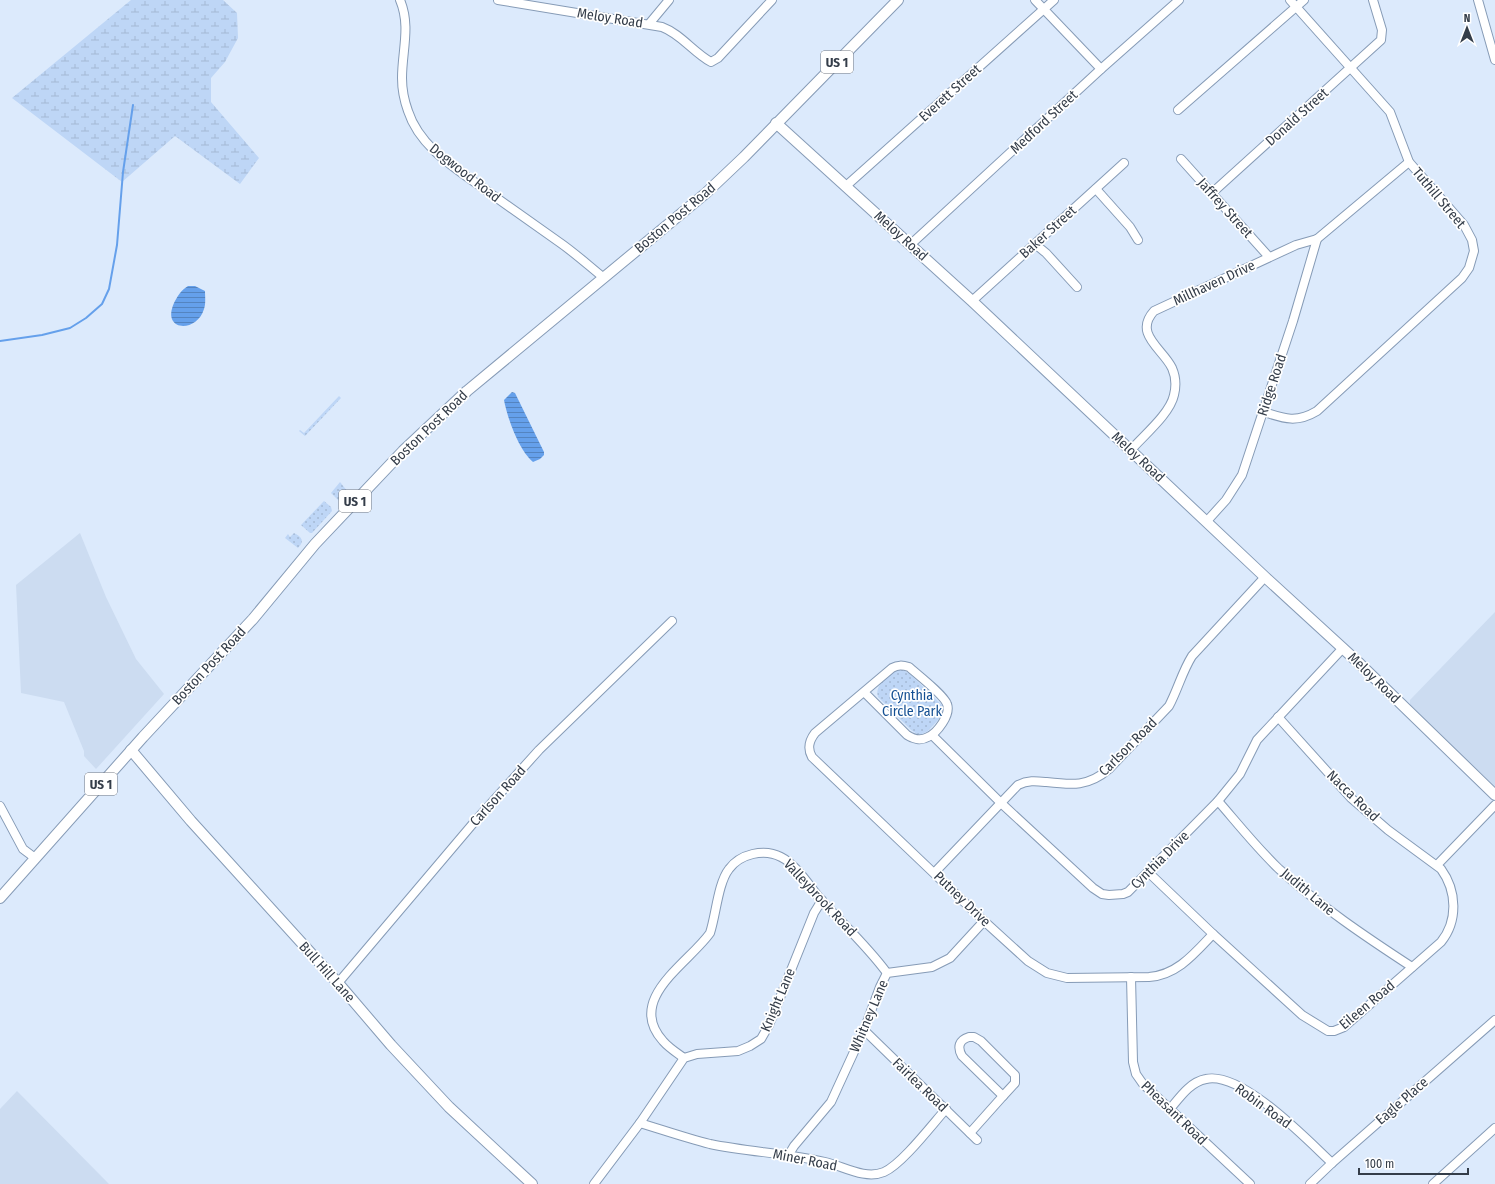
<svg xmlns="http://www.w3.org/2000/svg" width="1495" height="1184" font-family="'Fira Sans Condensed',sans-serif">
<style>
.built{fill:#ccdcf1}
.grass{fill:url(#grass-dots)}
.wetland{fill:url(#wetland-marsh)}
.water{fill:url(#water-rules)}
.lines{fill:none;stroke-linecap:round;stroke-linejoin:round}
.stream{stroke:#65a0eb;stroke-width:2}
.minor-casing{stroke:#869bb6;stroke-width:10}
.major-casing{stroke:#869bb6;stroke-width:12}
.minor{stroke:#fff;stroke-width:8}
.major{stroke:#fff;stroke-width:10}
.labels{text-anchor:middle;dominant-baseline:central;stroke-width:3.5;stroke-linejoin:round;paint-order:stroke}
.shield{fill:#fff;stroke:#717780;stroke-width:1}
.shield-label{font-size:13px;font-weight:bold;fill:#343d49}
.street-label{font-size:14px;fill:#343d49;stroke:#fff}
.park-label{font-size:14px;fill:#155093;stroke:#fff}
</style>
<defs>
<pattern id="grass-dots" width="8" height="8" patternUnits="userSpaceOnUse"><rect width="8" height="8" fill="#bed6f6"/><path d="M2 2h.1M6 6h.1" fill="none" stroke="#a4b9d4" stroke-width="1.8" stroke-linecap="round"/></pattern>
<pattern id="wetland-marsh" width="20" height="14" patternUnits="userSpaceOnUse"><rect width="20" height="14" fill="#bed6f6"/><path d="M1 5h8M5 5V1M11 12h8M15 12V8" fill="none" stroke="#a4b9d4"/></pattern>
<pattern id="water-rules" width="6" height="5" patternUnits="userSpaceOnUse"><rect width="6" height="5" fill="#65a0eb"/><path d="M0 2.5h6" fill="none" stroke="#5484c0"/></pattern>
</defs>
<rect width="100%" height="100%" fill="#dceafc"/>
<g class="built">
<path d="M 80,533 L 106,597 L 136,659 L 164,694 L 96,769 L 84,756 L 84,751 L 64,702 L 21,693 L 16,585 Z"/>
<path d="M 1495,612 L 1495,788 L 1410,709 L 1410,700 Z"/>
<path d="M 17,1091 L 109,1184 L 0,1184 L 0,1109 Z"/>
</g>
<g class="grass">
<path d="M 339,396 L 341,398 L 305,436 L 299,431 L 300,430 L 304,433 Z"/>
<path d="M 340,482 L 348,492 L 340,501 L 338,500 L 331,493 Z"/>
<path d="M 324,501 L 331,507 L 332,511 L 312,533 L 310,533 L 301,525 Z"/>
<path d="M 294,533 C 302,537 305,541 298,548 L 285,538 L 288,534 L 290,537 Z"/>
<path d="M 898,670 L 903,670 L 910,674 L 942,705 L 943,712 L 940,718 L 928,731 L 922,734 L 917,734 L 911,730 L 878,697 C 874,685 888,675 898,670 Z"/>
</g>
<path class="wetland" d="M 131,0 L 223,0 L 237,13 L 238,38 L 225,62 L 211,78 L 211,102 L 259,158 L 240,184 L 175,136 L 122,182 L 12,98 Z"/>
<g class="water">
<path d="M 188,286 L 195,286 L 205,291 C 205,296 206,304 204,309 C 197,333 161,332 174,303 C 177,297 181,290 188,286 Z"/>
<path d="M 512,392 L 515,393 L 544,452 L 544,455 L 540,459 L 533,462 C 519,451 507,417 504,400 Z"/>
</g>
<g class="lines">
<path class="stream" d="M 0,341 L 42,335 L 70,328 L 86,318 L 102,304 L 109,289 L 117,245 L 123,172 L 133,105"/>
<defs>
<g id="minor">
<path d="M 400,0 C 411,26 402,51 402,78 C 402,89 404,100 408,111 C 420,148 457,169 487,191 C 511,208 535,225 559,242 C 575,253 589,266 604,278"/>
<path d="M 498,0 L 662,27 C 681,34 693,52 711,62 L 718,58 L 772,0"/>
<path d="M 1035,0 L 1101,69"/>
<path d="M 1478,0 L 1495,60"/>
<path d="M 649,24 L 669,0"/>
<path d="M 1178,110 L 1304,0"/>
<path d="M 1181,159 L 1269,257"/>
<path d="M 846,186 L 1054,0"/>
<path d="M 1096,189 L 1130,227 L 1138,240"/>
<path d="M 1212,193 L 1381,40 L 1382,30 L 1373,0"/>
<path d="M 1035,244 L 1046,253 L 1077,287"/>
<path d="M 910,245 L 1101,69 L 1179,0"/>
<path d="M 972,301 L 1124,163"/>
<path d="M 1264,412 C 1285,419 1297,423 1317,411 L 1462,278 L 1469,268 L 1474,251 L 1472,240 L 1464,225 L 1409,162 L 1390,112 L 1290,0"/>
<path d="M 1131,450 C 1143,436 1170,414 1174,395 C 1176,387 1176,377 1172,368 C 1163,349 1133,334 1154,311 L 1296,245 L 1317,239 L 1409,162"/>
<path d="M 1207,521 L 1226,500 L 1242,475 L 1293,321 L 1317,239"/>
<path d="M 864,692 L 907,735 C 913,739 921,741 928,737 C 937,733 951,715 947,704 C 944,695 918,675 909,667 C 902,665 898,665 892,668 L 815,733 C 809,741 807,748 812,757 L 984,921 L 1028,961 L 1047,973 L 1067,978 L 1149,977 C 1177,975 1194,954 1213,934"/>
<path d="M 932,735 L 1001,803 L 1093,888 L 1102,894 L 1109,895 L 1123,894 L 1128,892 L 1218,801 L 1240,774 L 1257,740 L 1343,648"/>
<path d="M 1218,801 C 1238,824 1257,848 1279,869 C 1320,906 1366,937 1412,967"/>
<path d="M 0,806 L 23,849 L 35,858"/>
<path d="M 1437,865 L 1495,805"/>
<path d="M 935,872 L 1018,785 C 1028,780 1036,781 1046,782 C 1072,785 1088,787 1109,769 L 1169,706 C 1178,689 1182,672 1192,656 L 1265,577"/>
<path d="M 1148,872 L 1213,934 L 1302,1015 L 1328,1031 L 1334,1031 L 1344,1027 L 1441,942 C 1458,921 1457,891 1441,869 L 1388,830 L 1351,798 L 1278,717"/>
<path d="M 1131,977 L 1133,1062 L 1136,1074 L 1143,1084 L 1250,1184"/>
<path d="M 338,983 L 476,820 L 539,750 L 672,621"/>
<path d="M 864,1030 L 977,1140"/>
<path d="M 969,1037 L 974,1037 L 981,1041 L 1015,1075 L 1015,1083 L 1003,1096 L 962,1056 C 957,1047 959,1040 969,1037 Z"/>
<path d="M 684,1058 C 677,1053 669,1048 663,1041 C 625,999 689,963 710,933 C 716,915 718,883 729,869 C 740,854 764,848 781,857 C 797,865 810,887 822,901 C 844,925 868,947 887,973"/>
<path d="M 1170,1109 C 1180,1097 1190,1082 1206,1079 C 1242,1071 1307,1140 1332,1163"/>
<path d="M 640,1123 C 663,1130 686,1138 710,1144 C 748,1152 787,1153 825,1162 C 843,1166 865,1180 884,1172 C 902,1164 931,1126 946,1109"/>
<path d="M 970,1133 L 1003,1096"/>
<path d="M 788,1156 L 794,1146 L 831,1102 L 864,1030 L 880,987 L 887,973 L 932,967 L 950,958 L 984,921"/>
<path d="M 594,1184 L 640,1123 L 684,1058 L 697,1054 L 738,1051 L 750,1046 L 761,1039 L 769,1025 L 814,913 L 822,900"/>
<path d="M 1310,1184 L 1332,1163 L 1495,1020"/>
<path d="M 1433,1184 L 1495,1128"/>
</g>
<g id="major">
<path d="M 776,123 L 972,301 L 1265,577 L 1360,664 L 1495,795"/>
<path d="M 131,750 L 191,821 L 338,983 L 391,1045 L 449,1107 L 532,1184"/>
<path d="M 0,898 L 143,737 L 253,619 L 315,544 L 403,451 L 467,391 L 706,193 L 744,157 L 898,0"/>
</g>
</defs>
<use href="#minor" class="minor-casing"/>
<use href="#major" class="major-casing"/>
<use href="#minor" class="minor"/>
<use href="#major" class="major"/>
</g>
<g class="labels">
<g class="shield">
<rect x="821" y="51" width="32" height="22" rx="3"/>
<rect x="339" y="490" width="32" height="22" rx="3"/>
<rect x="85" y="773" width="32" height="22" rx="3"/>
</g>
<g class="shield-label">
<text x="837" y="62">US 1</text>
<text x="355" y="501">US 1</text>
<text x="101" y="784">US 1</text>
</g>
<g class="street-label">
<text transform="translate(610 18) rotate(9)">Meloy Road</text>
<text transform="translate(950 93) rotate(-42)">Everett Street</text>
<text transform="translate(1297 117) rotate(-42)">Donald Street</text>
<text transform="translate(1044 122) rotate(-43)">Medford Street</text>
<text transform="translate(465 173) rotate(38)">Dogwood Road</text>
<text transform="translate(1439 198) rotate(50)">Tuthill Street</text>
<text transform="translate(1225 208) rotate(48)">Jaffrey Street</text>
<text transform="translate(675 218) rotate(-40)">Boston Post Road</text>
<text transform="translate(1048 232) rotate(-42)">Baker Street</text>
<text transform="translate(901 236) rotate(42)">Meloy Road</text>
<text transform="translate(1214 283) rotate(-25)">Millhaven Drive</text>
<text transform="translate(1272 385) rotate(-72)">Ridge Road</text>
<text transform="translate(429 428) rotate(-44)">Boston Post Road</text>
<text transform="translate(1138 457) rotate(43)">Meloy Road</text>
<text transform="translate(209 666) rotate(-47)">Boston Post Road</text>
<text transform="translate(1374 678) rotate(44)">Meloy Road</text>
<text transform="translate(1128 747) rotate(-45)">Carlson Road</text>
<text transform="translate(498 796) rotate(-48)">Carlson Road</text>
<text transform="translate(1353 796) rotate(44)">Nacca Road</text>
<text transform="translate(1160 860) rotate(-45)">Cynthia Drive</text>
<text transform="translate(1308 892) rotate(40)">Judith Lane</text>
<text transform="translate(820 898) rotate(47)">Valleybrook Road</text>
<text transform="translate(962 899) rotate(44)">Putney Drive</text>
<text transform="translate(327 972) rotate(48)">Bull Hill Lane</text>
<text transform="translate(778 1000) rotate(-67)">Knight Lane</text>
<text transform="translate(1367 1005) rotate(-40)">Eileen Road</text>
<text transform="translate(869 1016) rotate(-67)">Whitney Lane</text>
<text transform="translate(920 1085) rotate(44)">Fairlea Road</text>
<text transform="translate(1402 1101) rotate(-41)">Eagle Place</text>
<text transform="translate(1263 1106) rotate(36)">Robin Road</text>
<text transform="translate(1174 1113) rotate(44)">Pheasant Road</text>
<text transform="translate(805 1160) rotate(11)">Miner Road</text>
</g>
<g class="park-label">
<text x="912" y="695">Cynthia<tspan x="912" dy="16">Circle Park</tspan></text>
</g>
</g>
<g transform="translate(1467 28)" stroke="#ffffff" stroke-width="3" paint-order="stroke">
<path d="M0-3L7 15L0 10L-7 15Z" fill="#343d49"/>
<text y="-6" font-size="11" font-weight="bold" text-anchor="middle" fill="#343d49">N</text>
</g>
<path d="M1359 1168v6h109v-6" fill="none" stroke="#343d49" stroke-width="2"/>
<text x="1365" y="1168" font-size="12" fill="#343d49" stroke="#ffffff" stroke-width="3" paint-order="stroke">100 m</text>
</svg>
